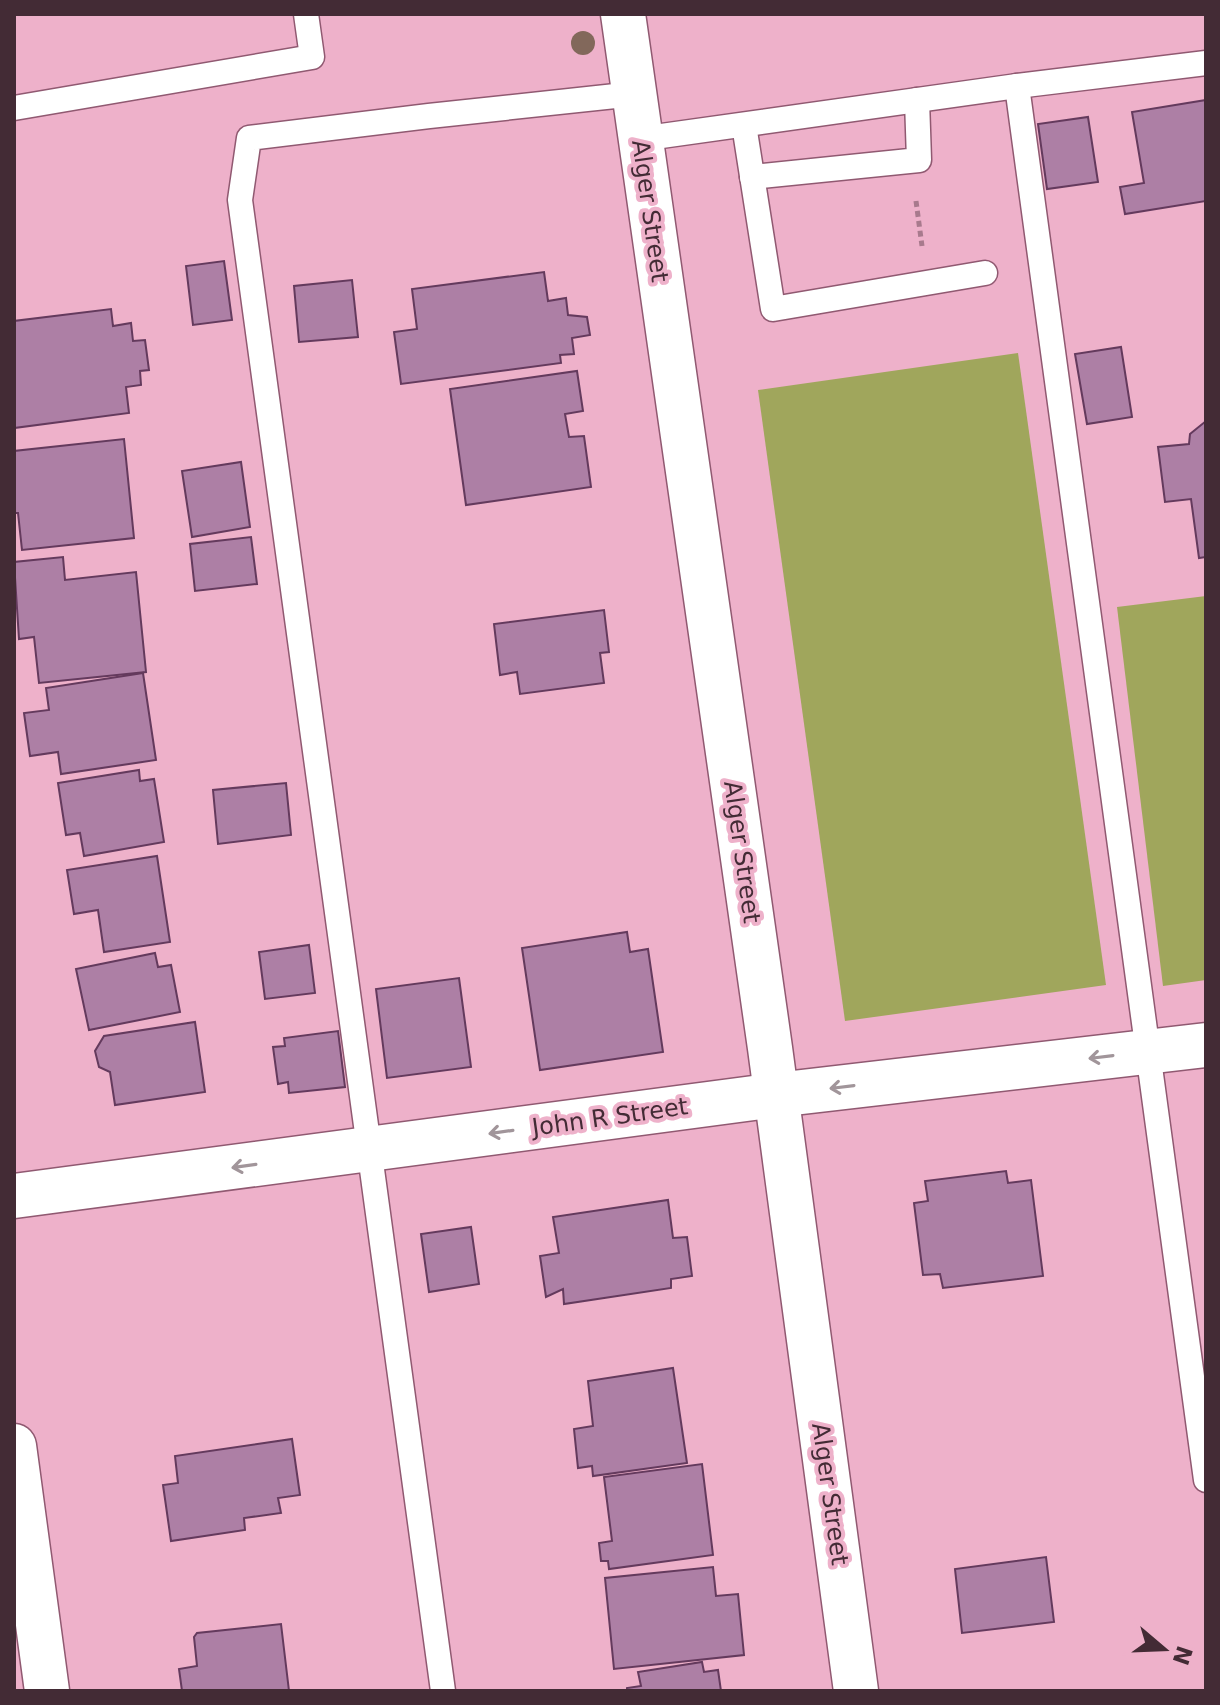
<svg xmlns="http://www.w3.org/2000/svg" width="1220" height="1705" font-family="'DejaVu Sans',sans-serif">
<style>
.green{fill:#a0a65c}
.building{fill:#ad7fa5;stroke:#643a5d;stroke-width:2}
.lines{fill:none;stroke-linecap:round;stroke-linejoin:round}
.lane-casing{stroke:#905971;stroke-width:27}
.street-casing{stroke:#905971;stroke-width:47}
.secondary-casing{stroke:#905971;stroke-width:47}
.path{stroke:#a87a8d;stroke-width:5;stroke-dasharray:6 4;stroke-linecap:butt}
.lane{stroke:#fff;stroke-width:24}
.street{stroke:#fff;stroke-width:44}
.secondary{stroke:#fff;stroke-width:44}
.tree{fill:#82685b}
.oneway{stroke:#a1959a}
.labels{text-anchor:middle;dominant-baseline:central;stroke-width:8;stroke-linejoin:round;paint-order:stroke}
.street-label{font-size:24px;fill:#432b35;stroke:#eeb1ca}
</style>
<rect width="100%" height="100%" fill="#eeb1ca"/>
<g class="green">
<path d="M 1018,353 L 1106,985 L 845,1021 L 758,390 Z"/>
<path d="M 1206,596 L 1206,980 L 1163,986 L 1117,607 Z"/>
</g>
<g class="building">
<path d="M 1206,100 L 1206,201 L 1125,214 L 1120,187 L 1144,183 L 1132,112 Z"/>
<path d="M 1088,117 L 1098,182 L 1047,189 L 1038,124 Z"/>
<path d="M 224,261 L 232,320 L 193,325 L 186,266 Z"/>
<path d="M 544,272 L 548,301 L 566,298 L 568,315 L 587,317 L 590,335 L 572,338 L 574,354 L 560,355 L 561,363 L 401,384 L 394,332 L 417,329 L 412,289 Z"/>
<path d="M 352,280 L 358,337 L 299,342 L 294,286 Z"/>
<path d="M 111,309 L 113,326 L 131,323 L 133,341 L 145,340 L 149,370 L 140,371 L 141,385 L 126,387 L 129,413 L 14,428 L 14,321 Z"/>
<path d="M 1121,347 L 1132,417 L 1087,424 L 1075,354 Z"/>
<path d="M 577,371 L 583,411 L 565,414 L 569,437 L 584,436 L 591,487 L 466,505 L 450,389 Z"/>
<path d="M 1206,421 L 1206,557 L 1199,558 L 1191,499 L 1165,502 L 1158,447 L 1189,444 L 1190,434 Z"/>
<path d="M 124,439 L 134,538 L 22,550 L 18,513 L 14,513 L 14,451 Z"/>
<path d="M 241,462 L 250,527 L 192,537 L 182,471 Z"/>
<path d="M 251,537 L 257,584 L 195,591 L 190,544 Z"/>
<path d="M 63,557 L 65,580 L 136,572 L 146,672 L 39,683 L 34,637 L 19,639 L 14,562 Z"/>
<path d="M 604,610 L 609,652 L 600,653 L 604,683 L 520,694 L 517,672 L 500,675 L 494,624 Z"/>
<path d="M 143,673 L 156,760 L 61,774 L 58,752 L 30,756 L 24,713 L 49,710 L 46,688 Z"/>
<path d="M 139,770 L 140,781 L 154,779 L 164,842 L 84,856 L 80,833 L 66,835 L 58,783 Z"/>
<path d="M 286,783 L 291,835 L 218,844 L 213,790 Z"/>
<path d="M 157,856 L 170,942 L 104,952 L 98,910 L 74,914 L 67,870 Z"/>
<path d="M 627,932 L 630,952 L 648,949 L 663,1052 L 540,1070 L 522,948 Z"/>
<path d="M 309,945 L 315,993 L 265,999 L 259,952 Z"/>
<path d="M 155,953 L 158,967 L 171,965 L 180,1012 L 89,1030 L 76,969 Z"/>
<path d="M 459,978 L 471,1067 L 387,1078 L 376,989 Z"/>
<path d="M 195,1022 L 205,1092 L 115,1105 L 110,1072 L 99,1067 L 95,1051 L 104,1036 Z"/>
<path d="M 338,1031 L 345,1087 L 289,1093 L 288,1082 L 278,1084 L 273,1047 L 285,1046 L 284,1038 Z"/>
<path d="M 1006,1171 L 1008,1183 L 1031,1180 L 1043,1276 L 943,1288 L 940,1274 L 923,1275 L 914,1203 L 928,1201 L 925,1181 Z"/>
<path d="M 668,1200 L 673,1238 L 687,1237 L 692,1276 L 671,1279 L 671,1288 L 564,1304 L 563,1289 L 546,1297 L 540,1256 L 559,1253 L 553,1217 Z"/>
<path d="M 471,1227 L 479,1284 L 429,1292 L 421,1234 Z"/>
<path d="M 673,1368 L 687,1463 L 593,1476 L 592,1466 L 578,1468 L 574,1429 L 593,1426 L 588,1381 Z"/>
<path d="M 292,1439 L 300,1495 L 278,1498 L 281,1513 L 244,1518 L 245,1530 L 171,1541 L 163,1485 L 178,1483 L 175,1456 Z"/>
<path d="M 702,1464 L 713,1555 L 609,1569 L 608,1561 L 601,1561 L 599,1543 L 612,1541 L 604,1477 Z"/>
<path d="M 1046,1557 L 1054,1622 L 962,1633 L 955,1569 Z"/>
<path d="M 713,1567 L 716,1596 L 738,1594 L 744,1655 L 614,1669 L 605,1578 Z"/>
<path d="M 281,1624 L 289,1691 L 182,1691 L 179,1669 L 197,1666 L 194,1637 L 197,1633 Z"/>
<path d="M 702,1662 L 704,1672 L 718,1670 L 721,1691 L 627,1691 L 627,1688 L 641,1686 L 638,1672 Z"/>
</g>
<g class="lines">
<defs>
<g id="lane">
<path d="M 1017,86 L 1206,1480"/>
<path d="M 14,108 L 312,57 L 306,14"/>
<path d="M 744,125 L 773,309 L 985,273"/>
<path d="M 640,139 L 1017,86 L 1206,63"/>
<path d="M 752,177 L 919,160 L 917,100"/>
<path d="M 443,1691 L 240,200 L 249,138 L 429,116 L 634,94"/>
</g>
<g id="street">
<path d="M 623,14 L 770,1048 L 856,1691"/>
<path d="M 14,1446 L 47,1691"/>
</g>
<path id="secondary" d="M 14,1196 L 776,1095 L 1206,1045"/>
</defs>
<use href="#lane" class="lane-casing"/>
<use href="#street" class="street-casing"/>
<use href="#secondary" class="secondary-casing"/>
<path class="path" d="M 916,201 L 922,246"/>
<use href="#lane" class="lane"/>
<use href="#street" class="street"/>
<use href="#secondary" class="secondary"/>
</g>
<circle class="tree" cx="583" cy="43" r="12"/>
<defs><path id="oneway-shaft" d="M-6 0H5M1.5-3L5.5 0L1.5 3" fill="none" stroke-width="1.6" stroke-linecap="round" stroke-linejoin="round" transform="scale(2)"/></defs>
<g class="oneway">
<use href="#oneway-shaft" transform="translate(1101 1057) rotate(173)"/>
<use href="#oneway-shaft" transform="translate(842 1087) rotate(173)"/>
<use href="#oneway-shaft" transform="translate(501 1132) rotate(172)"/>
<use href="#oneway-shaft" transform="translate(244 1166) rotate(172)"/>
</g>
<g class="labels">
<g class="street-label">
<text transform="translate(650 211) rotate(82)">Alger Street</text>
<text transform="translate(742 852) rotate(82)">Alger Street</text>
<text transform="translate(610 1117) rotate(-8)">John R Street</text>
<text transform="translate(830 1494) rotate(82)">Alger Street</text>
</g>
</g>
<rect width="1220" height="1705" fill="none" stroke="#432b35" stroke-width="32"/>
<g transform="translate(1164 1649) rotate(109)" stroke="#eeb1ca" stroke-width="6" paint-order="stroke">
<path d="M0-6L14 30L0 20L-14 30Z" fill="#432b35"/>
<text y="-12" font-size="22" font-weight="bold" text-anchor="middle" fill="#432b35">N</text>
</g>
</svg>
